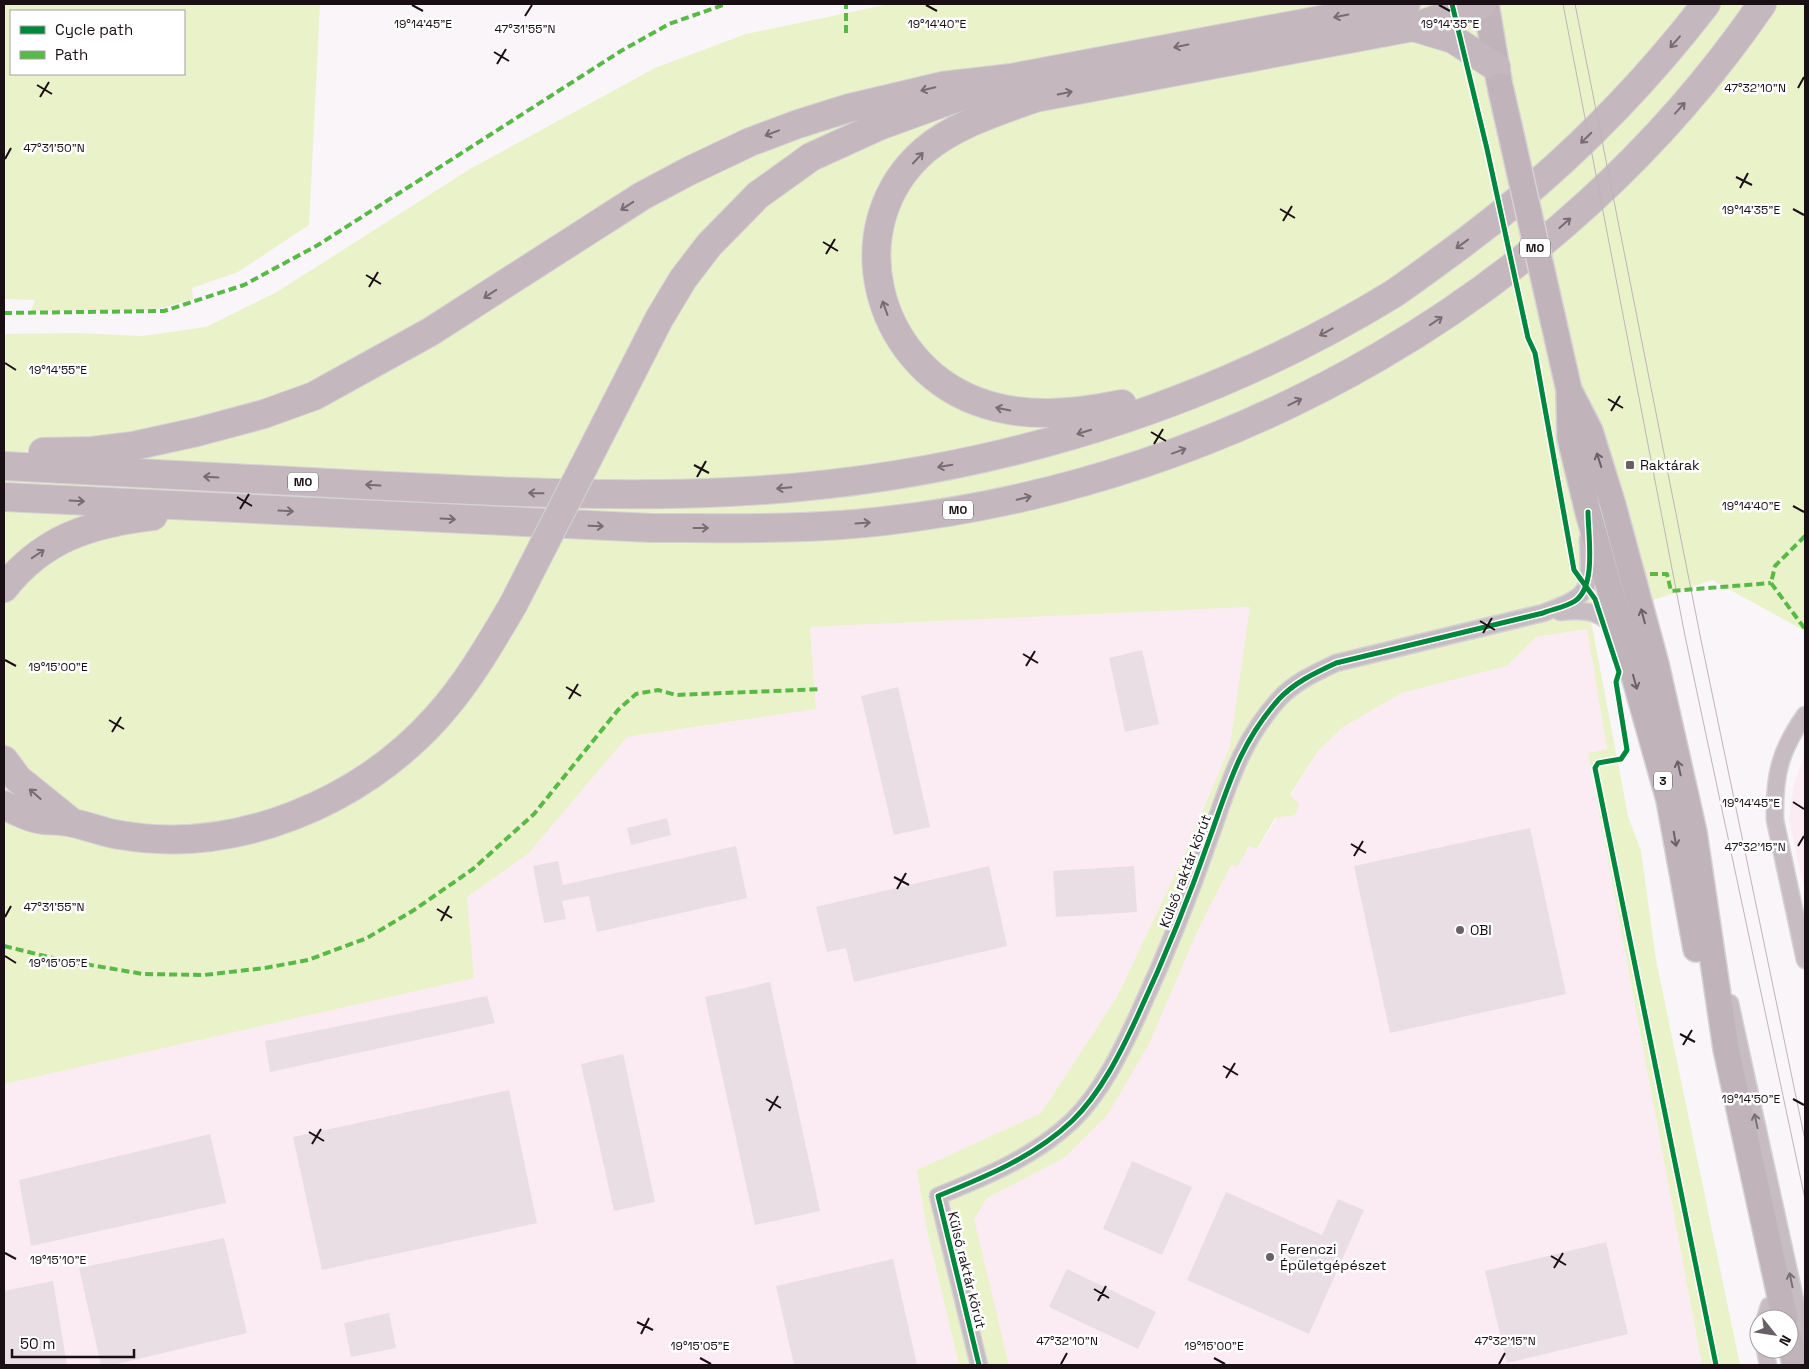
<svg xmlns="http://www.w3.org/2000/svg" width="1809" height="1369" font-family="'Space Grotesk',sans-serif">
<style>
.built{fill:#fbebf3}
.green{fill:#eaf2ca;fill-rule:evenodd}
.building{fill:#eadee5}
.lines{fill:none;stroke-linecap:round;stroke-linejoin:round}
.street-casing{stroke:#d5d1d4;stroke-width:19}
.primary-casing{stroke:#d5d1d4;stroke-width:28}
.highway-casing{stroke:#d5d1d4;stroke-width:30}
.street{stroke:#c7bcc2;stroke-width:16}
.primary{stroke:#c0b3ba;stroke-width:25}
.highway{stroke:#c4b7be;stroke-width:28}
.tram{stroke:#bdb5b9;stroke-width:1}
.primary-bridge-casing{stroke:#d5d1d4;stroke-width:28;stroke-linecap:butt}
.highway-bridge-casing{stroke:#d5d1d4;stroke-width:30;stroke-linecap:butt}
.primary-bridge{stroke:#c0b3ba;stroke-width:25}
.highway-bridge{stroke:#c4b7be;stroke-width:28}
.quiet{stroke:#58b947;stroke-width:4;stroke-dasharray:8 4;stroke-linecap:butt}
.cycleway-casing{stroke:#fff;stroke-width:8}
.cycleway{stroke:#00873e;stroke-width:5}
.oneway{stroke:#786b72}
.oneway2{stroke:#6d6168}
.oneway3{stroke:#796e74}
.ticks{fill:none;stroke:#1a0f15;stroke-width:2}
.poi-dot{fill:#686064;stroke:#fff;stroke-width:2}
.labels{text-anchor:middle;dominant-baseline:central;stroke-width:5;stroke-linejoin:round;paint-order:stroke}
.shield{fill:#fff;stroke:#5f575b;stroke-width:1}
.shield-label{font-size:12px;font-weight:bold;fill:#1a0f15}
.poi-label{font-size:14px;fill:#1a0f15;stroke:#fff;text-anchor:start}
.street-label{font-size:14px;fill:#1a0f15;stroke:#fff}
.ticks-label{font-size:12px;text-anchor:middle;fill:#1a0f15;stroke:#fff;stroke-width:5;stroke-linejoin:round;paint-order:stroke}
</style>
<rect width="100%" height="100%" fill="#faf5f8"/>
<g class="built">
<path d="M 1251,607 L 1230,746 L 1180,864 L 1117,997 L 1041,1113 L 917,1170 L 927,1231 L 959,1365 L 4,1365 L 4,1084 L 473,978 L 467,897 L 528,854 L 627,737 L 816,709 L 810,627 Z"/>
<path d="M 1587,629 L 1607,750 L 1588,753 L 1702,1365 L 1009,1365 L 973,1219 L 987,1198 L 1064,1158 L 1196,934 L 1231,864 L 1238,866 L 1249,845 L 1258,849 L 1318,751 L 1343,727 L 1402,693 L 1507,666 L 1536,637 Z"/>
<path d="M 1805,754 L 1805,891 L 1789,820 L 1794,784 Z"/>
</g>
<g class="green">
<path d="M 4,4 L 320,4 L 309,225 L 238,272 L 192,288 L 193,299 L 155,310 L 31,311 L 35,300 L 4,299 ZM 11,11 L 184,11 L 184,74 L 11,74 Z"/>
<path d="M 889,4 L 1805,4 L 1805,631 L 1712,580 L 1591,621 L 1628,816 L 1641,851 L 1656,960 L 1740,1365 L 1702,1365 L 1588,753 L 1607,749 L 1587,629 L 1536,637 L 1507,666 L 1402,693 L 1343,727 L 1318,751 L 1290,795 L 1299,804 L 1295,815 L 1275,818 L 1257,849 L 1249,846 L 1238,866 L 1231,865 L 1196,934 L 1149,1044 L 1108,1114 L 1064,1158 L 987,1198 L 974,1219 L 1009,1365 L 959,1365 L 927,1231 L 917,1170 L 1041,1113 L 1117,997 L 1180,864 L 1230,746 L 1250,607 L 810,627 L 816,709 L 627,737 L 528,854 L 467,897 L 474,978 L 4,1084 L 4,334 L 76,333 L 142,336 L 206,327 L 277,292 L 470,169 L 655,68 L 746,34 Z"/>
</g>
<g class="building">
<path d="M 1142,650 L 1159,724 L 1125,732 L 1109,658 Z"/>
<path d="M 898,687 L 930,827 L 894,835 L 861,696 Z"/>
<path d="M 667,818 L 671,835 L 631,845 L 627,828 Z"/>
<path d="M 1530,828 L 1566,994 L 1390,1033 L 1354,866 Z"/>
<path d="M 736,846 L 747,898 L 597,932 L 589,896 L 562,901 L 566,919 L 544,923 L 533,866 L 558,861 L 563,885 Z"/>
<path d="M 989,866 L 1007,946 L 854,982 L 846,948 L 827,952 L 816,907 Z"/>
<path d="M 1134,866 L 1137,912 L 1056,917 L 1053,871 Z"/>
<path d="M 770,982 L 820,1211 L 755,1225 L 705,997 Z"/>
<path d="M 487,996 L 495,1023 L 270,1072 L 265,1041 Z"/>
<path d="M 623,1054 L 655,1202 L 614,1211 L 581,1064 Z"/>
<path d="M 509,1090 L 537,1223 L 322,1270 L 293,1137 Z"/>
<path d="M 210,1134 L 226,1203 L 31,1246 L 19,1180 Z"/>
<path d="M 1132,1161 L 1192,1187 L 1162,1255 L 1103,1229 Z"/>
<path d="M 1226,1192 L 1322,1235 L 1338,1199 L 1364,1210 L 1309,1334 L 1187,1280 Z"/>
<path d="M 224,1238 L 247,1333 L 113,1365 L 101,1365 L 79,1268 Z"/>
<path d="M 1606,1242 L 1628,1334 L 1507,1363 L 1485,1271 Z"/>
<path d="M 893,1259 L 917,1365 L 794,1365 L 776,1286 Z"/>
<path d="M 1067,1269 L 1156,1312 L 1138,1349 L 1049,1307 Z"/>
<path d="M 53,1281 L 67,1365 L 4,1365 L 4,1291 Z"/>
<path d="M 389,1313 L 396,1348 L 351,1357 L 344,1323 Z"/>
</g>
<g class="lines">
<defs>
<g id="street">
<path d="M 1560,612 C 1589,609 1600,611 1620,633"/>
<path d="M 1805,715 C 1779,752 1774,776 1775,820 L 1805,960"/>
<path d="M 1730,1003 L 1805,1345"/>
<path d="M 1765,1319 L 1769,1306"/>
<path d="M 1765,1349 L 1768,1365"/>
<path d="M 979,1365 L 938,1196 C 985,1177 1034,1157 1072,1121 C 1101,1093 1121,1052 1138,1015 C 1165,957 1189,898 1210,837 C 1229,784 1240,743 1279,699 C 1295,682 1315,673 1336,663 L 1543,613 C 1593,594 1590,592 1588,539"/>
</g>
<g id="primary">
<path d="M 1486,4 L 1499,81"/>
<path d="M 1569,390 L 1590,431 L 1613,505 L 1656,664 L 1694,832 L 1726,1049 L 1785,1319"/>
<path d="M 1569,395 L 1570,438 L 1588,512 L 1669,800 L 1696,949"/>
<path d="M 1789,1338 L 1795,1365"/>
</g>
<g id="highway">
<path d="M 1413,27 L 1453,39 L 1496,67"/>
<path d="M 1122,404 C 1074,414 1023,419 976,401 C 874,362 839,224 925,150 C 956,124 997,112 1035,98 L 1413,27 L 1482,4"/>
<path d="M 606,423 L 659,319 L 683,279 L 709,245 L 758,195 L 811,157 L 879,126 L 1011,78 L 1406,4"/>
<path d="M 43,452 L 92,451 L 133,446 L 197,432 L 264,414 L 314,396 L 430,332 L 642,196 L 689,171 L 750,142 L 798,124 L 849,108 L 942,86 L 1011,78"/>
<path d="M 4,466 C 125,473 246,479 367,485 C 488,491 609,498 730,492 C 963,481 1194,416 1393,294 C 1411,282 1428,269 1446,256 C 1544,185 1632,100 1706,4"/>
<path d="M 4,497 L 652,528 C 729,528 807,530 884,521 C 1232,482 1563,294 1762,4"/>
<path d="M 4,588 C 43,538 92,523 153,516"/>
<path d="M 4,760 L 18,779 L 70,821"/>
<path d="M 4,805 C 16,811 29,818 43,820 C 52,821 63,820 73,823 C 89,826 104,833 120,835 C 236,855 360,803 437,717 C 467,684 490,644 513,605"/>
</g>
</defs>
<use href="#street" class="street-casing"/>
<use href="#primary" class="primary-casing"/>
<use href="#highway" class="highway-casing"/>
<use href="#street" class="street"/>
<use href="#primary" class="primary"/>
<use href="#highway" class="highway"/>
<g class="tram">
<path d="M 1563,4 L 1685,636 L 1805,1199"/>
<path d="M 1575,4 L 1701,640 L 1805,1140"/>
</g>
<defs>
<path id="primary-bridge" d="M 1500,86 L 1569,390"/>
<path id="highway-bridge" d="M 513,605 L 606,423"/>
</defs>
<use href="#primary-bridge" class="primary-bridge-casing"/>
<use href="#highway-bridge" class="highway-bridge-casing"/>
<use href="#primary-bridge" class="primary-bridge"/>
<use href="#highway-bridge" class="highway-bridge"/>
<g class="quiet">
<path d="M 846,33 L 846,4"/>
<path d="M 4,313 L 164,311 L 244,285 L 318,245 L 621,51 L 669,24 L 726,4"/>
<path d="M 1805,536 L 1775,566 L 1771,583 L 1805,629"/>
<path d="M 1650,574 L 1667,574 L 1671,591 L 1771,583"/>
<path d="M 4,946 L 61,960 L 143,974 L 204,975 L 265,968 L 308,960 L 367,938 L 414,910 L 473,869 L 534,814 L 618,710 L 636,694 L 658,690 L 676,695 L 821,689"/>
</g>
<defs>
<g id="cycleway">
<path d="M 1452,4 L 1487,149 L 1528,338 L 1535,353 L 1574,570 L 1595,599 L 1619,672 L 1616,682 L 1627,750 L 1621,759 L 1598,763 L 1595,768 L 1716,1365"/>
<path d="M 979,1365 L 938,1196 C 985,1177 1034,1157 1072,1121 C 1101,1093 1121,1052 1138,1015 C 1165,957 1189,898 1210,837 C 1229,784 1240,743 1279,699 C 1295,682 1315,673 1336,663 L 1543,613 C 1553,609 1566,607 1575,601 C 1597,586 1588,535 1588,512"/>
</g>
</defs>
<use href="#cycleway" class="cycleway-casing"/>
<use href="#cycleway" class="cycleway"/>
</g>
<defs><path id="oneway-shaft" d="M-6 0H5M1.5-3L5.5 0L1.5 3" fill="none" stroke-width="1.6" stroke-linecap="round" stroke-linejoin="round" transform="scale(1.25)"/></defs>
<g class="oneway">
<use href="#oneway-shaft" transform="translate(1341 16) rotate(169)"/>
<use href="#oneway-shaft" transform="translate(1675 42) rotate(131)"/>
<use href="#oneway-shaft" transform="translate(1181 46) rotate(169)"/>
<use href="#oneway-shaft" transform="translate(928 89) rotate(167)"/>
<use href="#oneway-shaft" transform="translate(1065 93) rotate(-11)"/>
<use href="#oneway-shaft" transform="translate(1680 108) rotate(-48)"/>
<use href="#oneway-shaft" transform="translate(772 133) rotate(159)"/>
<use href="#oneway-shaft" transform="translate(1586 138) rotate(135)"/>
<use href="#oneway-shaft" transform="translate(918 158) rotate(-47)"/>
<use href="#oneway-shaft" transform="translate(627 206) rotate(147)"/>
<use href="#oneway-shaft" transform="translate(1565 223) rotate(-41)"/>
<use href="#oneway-shaft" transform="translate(1462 244) rotate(144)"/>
<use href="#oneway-shaft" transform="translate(490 294) rotate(147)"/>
<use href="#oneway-shaft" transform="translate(885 308) rotate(-110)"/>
<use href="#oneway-shaft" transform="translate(1436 321) rotate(-34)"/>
<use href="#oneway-shaft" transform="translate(1326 332) rotate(151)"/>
<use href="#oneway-shaft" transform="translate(1295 402) rotate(-26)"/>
<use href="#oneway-shaft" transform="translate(1003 409) rotate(-168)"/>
<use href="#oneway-shaft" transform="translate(1084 432) rotate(163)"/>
<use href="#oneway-shaft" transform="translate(1179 451) rotate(-20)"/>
<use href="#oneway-shaft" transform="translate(945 466) rotate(170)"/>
<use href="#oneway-shaft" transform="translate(211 477) rotate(-177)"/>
<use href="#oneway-shaft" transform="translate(373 485) rotate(-177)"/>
<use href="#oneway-shaft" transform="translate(784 488) rotate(175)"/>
<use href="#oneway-shaft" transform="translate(536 493) rotate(-179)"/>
<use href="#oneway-shaft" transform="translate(1024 498) rotate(-13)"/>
<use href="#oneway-shaft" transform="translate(77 501) rotate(3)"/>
<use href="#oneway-shaft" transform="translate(286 511) rotate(3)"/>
<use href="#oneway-shaft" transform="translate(448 519) rotate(3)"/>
<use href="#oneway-shaft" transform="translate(863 523) rotate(-4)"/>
<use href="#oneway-shaft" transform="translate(596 526) rotate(2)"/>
<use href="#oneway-shaft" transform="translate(701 528)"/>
<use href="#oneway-shaft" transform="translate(38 554) rotate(-34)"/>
<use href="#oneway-shaft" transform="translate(35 794) rotate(-139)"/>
</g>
<g class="oneway2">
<use href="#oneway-shaft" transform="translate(1599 460) rotate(-108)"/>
<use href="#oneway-shaft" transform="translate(1643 616) rotate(-105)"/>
<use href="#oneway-shaft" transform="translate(1635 682) rotate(74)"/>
<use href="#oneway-shaft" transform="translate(1679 768) rotate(-103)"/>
<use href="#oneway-shaft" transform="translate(1675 839) rotate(80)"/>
</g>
<g class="oneway3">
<use href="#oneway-shaft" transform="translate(1756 1121) rotate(-102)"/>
<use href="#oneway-shaft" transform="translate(1791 1280) rotate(-102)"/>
</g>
<path class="ticks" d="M 412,5 L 423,11M 926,5 L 937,11M 1439,5 L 1450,11M 525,16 L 532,5M 494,52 L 509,61M 497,64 L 506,49M 37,85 L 52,94M 1798,88 L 1804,77M 40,97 L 49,82M 5,159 L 11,148M 1736,177 L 1752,185M 1740,188 L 1748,173M 1280,209 L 1295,218M 1793,209 L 1804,215M 1283,221 L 1292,206M 823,242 L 838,251M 826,254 L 835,239M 366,275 L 381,284M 369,287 L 378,272M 5,363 L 16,370M 1608,399 L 1623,408M 1611,411 L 1620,396M 1151,432 L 1166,441M 1154,444 L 1163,429M 694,465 L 709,473M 697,477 L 706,461M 237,497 L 252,506M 1793,506 L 1804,512M 240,509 L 249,494M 1480,621 L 1495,630M 1483,633 L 1492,618M 1023,654 L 1038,663M 5,660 L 16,666M 1026,666 L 1035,651M 566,687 L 581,696M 569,699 L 578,684M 109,720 L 124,729M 112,732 L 121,717M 1793,802 L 1804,809M 1351,844 L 1366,853M 1798,846 L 1804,836M 1354,856 L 1363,841M 894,877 L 909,885M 897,889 L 906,873M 437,909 L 452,918M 5,917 L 11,906M 441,921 L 449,906M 5,956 L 16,963M 1680,1034 L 1695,1042M 1683,1045 L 1692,1030M 1223,1066 L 1238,1075M 1226,1078 L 1235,1063M 766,1099 L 781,1108M 1793,1099 L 1804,1105M 769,1111 L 778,1096M 309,1132 L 324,1141M 312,1144 L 321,1129M 5,1253 L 16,1259M 1551,1256 L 1566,1265M 1554,1268 L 1563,1253M 1094,1289 L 1109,1298M 1098,1301 L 1106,1286M 637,1322 L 653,1330M 641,1334 L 649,1318M 700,1358 L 711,1364M 1214,1358 L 1225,1364M 1061,1364 L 1067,1353M 1499,1364 L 1505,1353"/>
<g class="poi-dot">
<rect x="1625" y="460" width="10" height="10" rx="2.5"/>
<circle cx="1460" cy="930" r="5"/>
<circle cx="1270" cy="1257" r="5"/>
</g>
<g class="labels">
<g class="shield">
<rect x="1520" y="238.5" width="30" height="19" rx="4"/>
<rect x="288" y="472.5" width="30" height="19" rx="4"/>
<rect x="943" y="500.5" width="30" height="19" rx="4"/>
<rect x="1654" y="771.5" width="18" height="19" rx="4"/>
</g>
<g class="shield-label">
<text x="1535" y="248">M0</text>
<text x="303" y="482">M0</text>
<text x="958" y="510">M0</text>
<text x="1663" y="781">3</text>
</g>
<g class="poi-label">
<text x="1640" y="465">Raktárak</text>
<text x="1470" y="930">OBI</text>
<text x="1280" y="1249">Ferenczi<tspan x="1280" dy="16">Épületgépészet</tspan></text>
</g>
<g class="street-label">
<text transform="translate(1185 871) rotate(-69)">Külső raktár körút</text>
<text transform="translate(967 1270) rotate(76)">Külső raktár körút</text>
</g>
</g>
<g class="ticks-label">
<text x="423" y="28">19°14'45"E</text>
<text x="937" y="28">19°14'40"E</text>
<text x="1450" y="28">19°14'35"E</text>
<text x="525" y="33">47°31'55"N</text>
<text x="1755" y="92">47°32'10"N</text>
<text x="54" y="152">47°31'50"N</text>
<text x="1751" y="214">19°14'35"E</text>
<text x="58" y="374">19°14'55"E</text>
<text x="1751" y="510">19°14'40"E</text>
<text x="58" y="671">19°15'00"E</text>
<text x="1751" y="807">19°14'45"E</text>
<text x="1755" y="851">47°32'15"N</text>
<text x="54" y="911">47°31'55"N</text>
<text x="58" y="967">19°15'05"E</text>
<text x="1751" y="1103">19°14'50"E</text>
<text x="58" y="1264">19°15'10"E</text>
<text x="1067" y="1345">47°32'10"N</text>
<text x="1505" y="1345">47°32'15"N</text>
<text x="700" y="1350">19°15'05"E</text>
<text x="1214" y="1350">19°15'00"E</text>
</g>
<rect width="1809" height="1369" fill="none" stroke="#1a0f15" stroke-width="10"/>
<rect x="10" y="10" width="175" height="65" fill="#ffffff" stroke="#a39fa1"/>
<rect x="20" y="26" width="25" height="8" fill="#00873e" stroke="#a39fa1"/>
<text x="55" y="35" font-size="15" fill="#1a0f15">Cycle path</text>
<rect x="20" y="51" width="25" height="8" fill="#58b947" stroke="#a39fa1"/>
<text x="55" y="60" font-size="15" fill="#1a0f15">Path</text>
<g transform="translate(1774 1334) rotate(120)"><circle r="24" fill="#ffffff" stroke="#a39fa1"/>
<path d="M0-4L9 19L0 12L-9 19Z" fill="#686064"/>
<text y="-8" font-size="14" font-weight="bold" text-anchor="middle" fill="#1a0f15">N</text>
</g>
<path d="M12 1349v8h122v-8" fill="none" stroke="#1a0f15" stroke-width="2.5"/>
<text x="20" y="1349" font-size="15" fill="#1a0f15" stroke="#ffffff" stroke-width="4" paint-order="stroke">50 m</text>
</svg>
